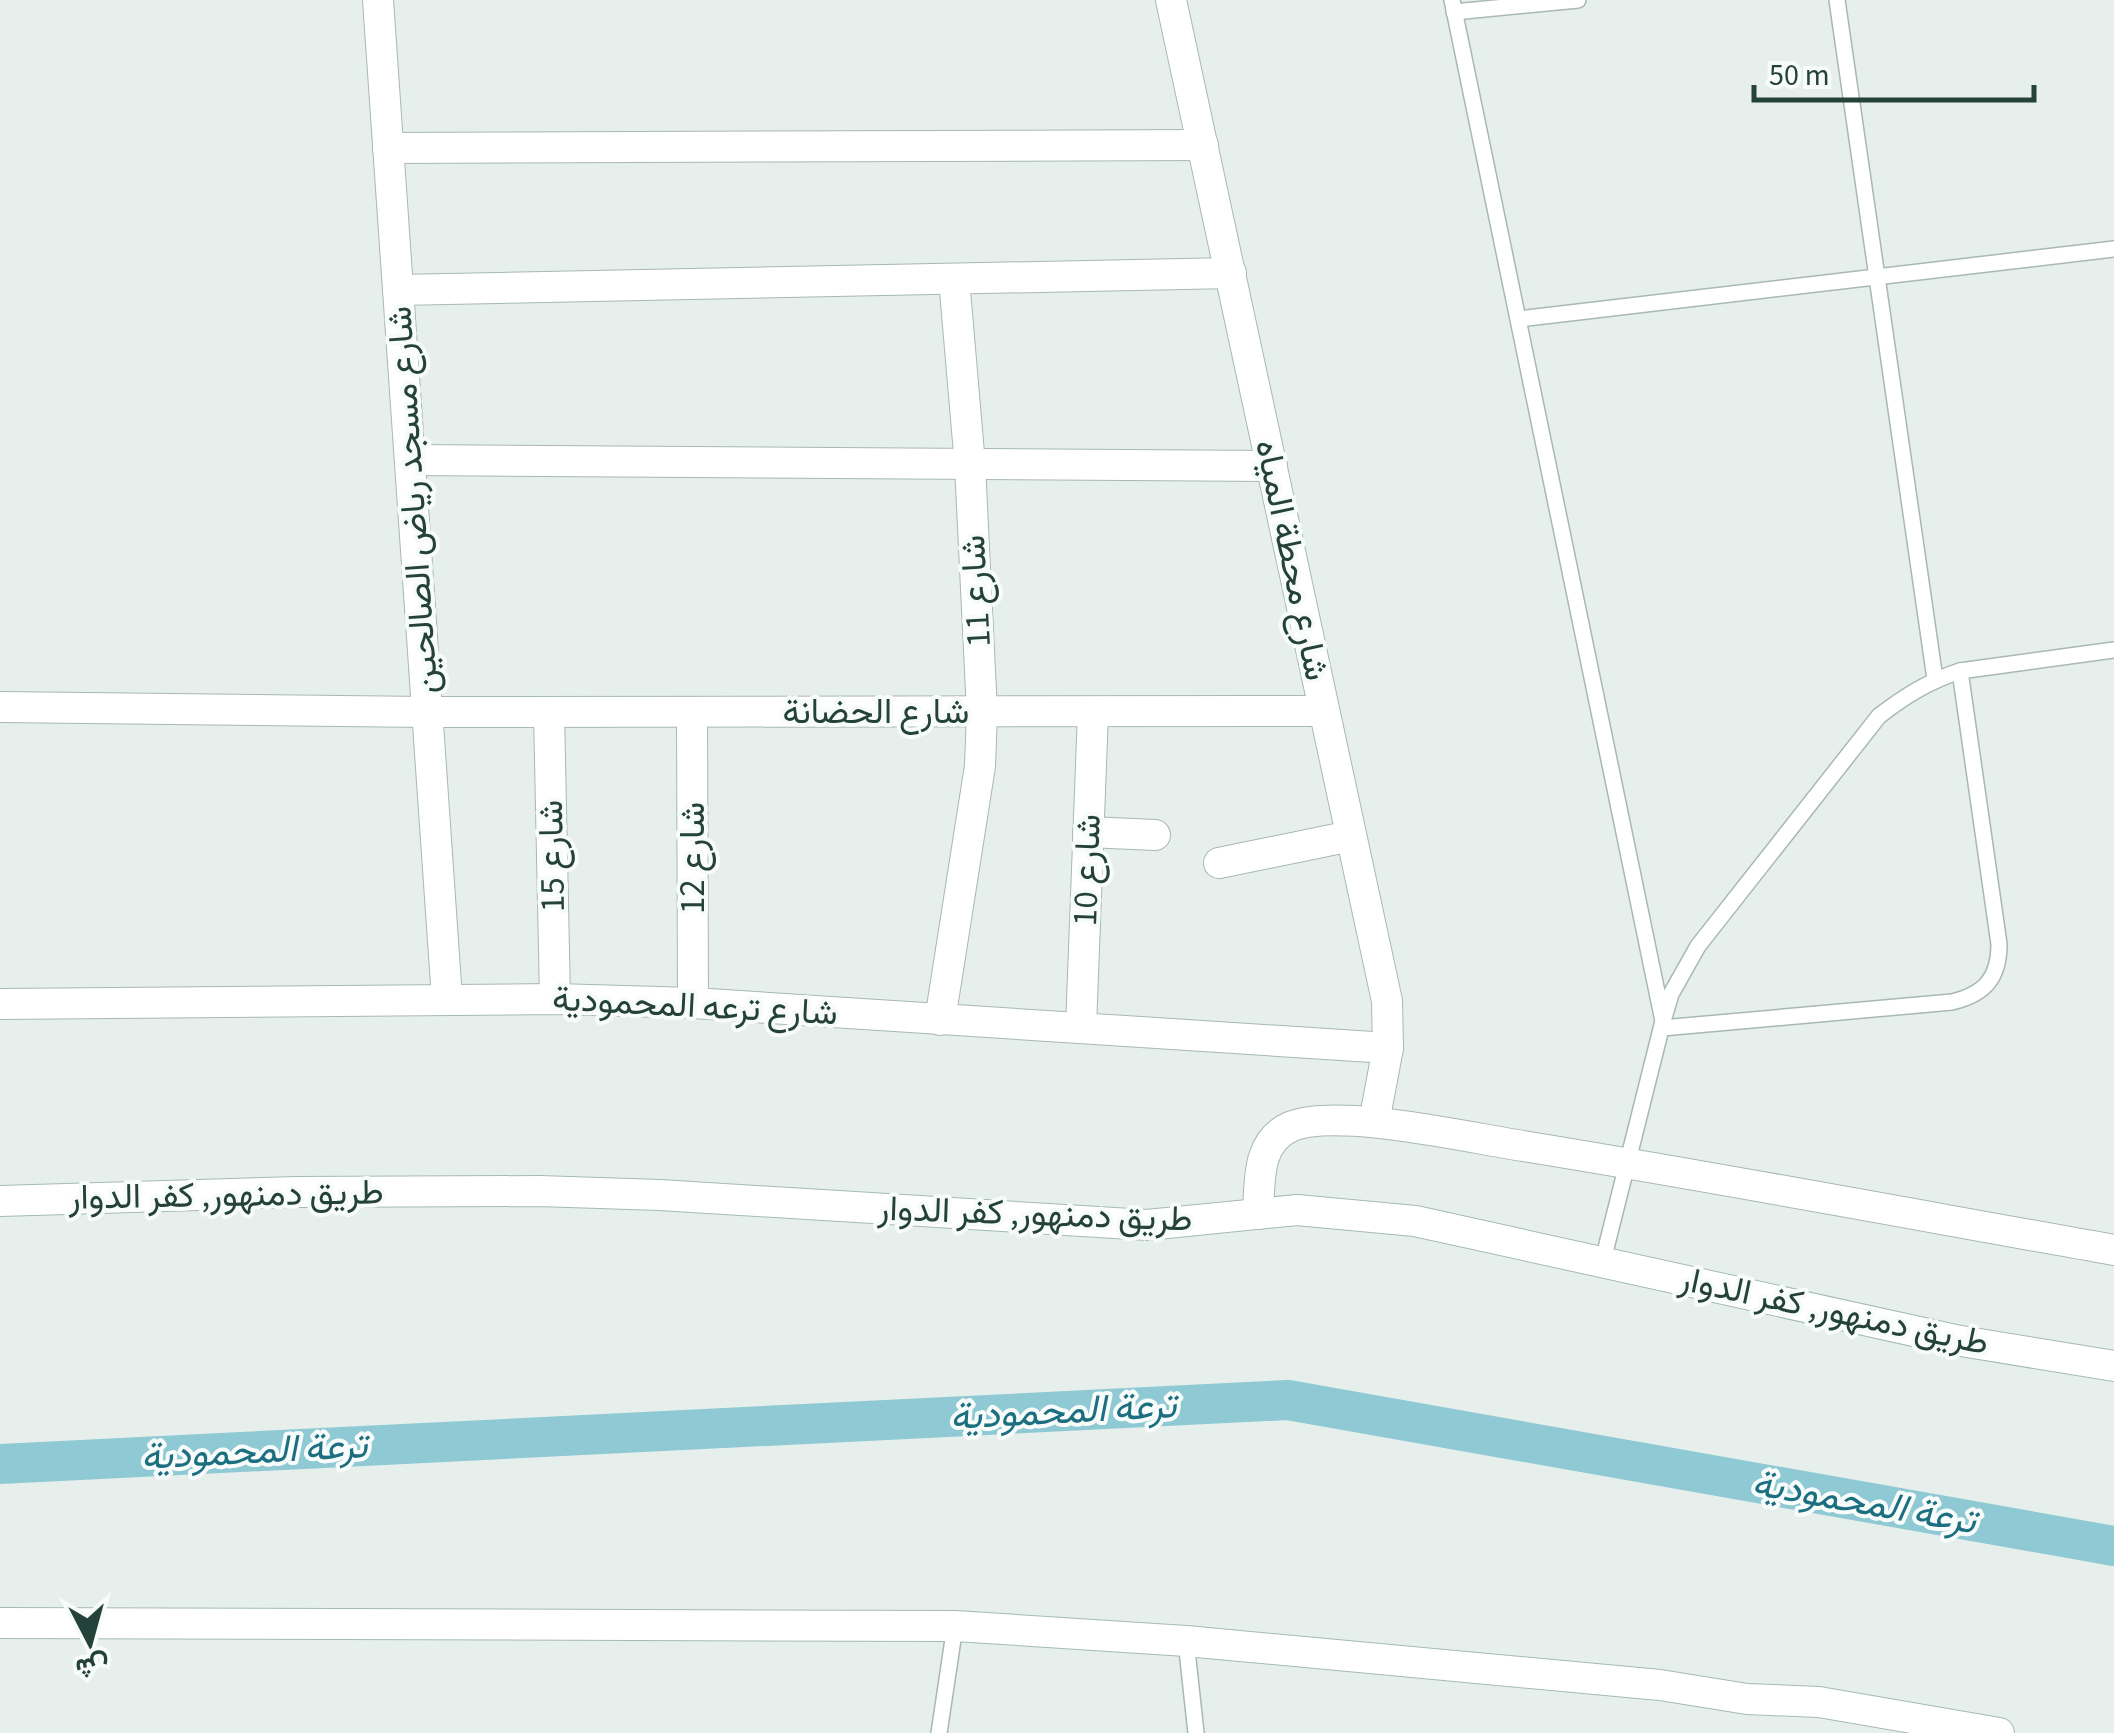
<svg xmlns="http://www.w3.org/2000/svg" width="2114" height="1733" font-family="'Source Sans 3',Vazirmatn,sans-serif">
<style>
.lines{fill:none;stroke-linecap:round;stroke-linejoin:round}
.canal{stroke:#8ec9d4;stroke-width:40}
.service-casing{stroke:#a8b8b2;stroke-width:18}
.minor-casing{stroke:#a8b8b2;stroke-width:32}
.secondary-casing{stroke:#a4bbb3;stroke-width:32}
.service{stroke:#fff;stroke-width:15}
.minor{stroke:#fff;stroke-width:30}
.secondary{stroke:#fff;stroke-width:30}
.labels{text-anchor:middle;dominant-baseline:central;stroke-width:8;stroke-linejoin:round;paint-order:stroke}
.street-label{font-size:35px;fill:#24423a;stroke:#f7fbf9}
.water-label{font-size:38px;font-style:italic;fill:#1c6f80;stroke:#f7fbf9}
</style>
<rect width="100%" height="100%" fill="#e6efeb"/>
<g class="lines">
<path class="canal" d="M 0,1464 L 1288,1400 L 2114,1546"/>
<defs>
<g id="service">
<path d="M 1452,0 L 1663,1021"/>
<path d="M 1837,0 L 1935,679"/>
<path d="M 1454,12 L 1578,0"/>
<path d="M 1519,319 L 2114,249"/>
<path d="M 1662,1028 L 1952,1002 C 1985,994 1999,978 1999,944 L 1960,671"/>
<path d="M 1603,1260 L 1663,1021 L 1671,994 L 1698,946 L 1879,716 C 1905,696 1929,681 1960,671 L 2114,650"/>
<path d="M 1186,1641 L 1196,1733"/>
<path d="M 939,1733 L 955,1626"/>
</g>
<g id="minor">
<path d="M 378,0 L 447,999"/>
<path d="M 1171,0 L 1387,1001 L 1388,1048 L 1374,1122"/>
<path d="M 388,148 L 1203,145"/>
<path d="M 398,290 L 1231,273"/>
<path d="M 410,460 L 1272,466"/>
<path d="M 0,707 L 427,712 L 1324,711"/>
<path d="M 549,712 L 555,999"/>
<path d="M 692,712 L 693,1003"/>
<path d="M 1088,832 L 1155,835"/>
<path d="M 1219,863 L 1351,836"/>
<path d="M 0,1004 L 555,999 L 693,1003 L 1388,1048"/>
<path d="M 940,1020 L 980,766 L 982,712 L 970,465 L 954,279"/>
<path d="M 1081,1028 L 1093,712"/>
<path d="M 1258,1214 C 1260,1183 1256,1142 1290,1127 C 1336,1107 1470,1138 1523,1146 C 1720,1178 1917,1215 2114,1250"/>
</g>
<g id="secondary">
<path d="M 0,1201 L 297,1192 L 539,1191 L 660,1195 L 1147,1225 L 1297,1210 L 1415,1221 L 1955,1340 L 2114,1366"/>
<path d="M 0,1623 L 955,1626 L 1186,1641 L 1660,1685 L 1747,1699 L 1819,1702 L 1999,1733"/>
</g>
</defs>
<use href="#service" class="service-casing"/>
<use href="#minor" class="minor-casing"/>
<use href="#secondary" class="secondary-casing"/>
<use href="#service" class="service"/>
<use href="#minor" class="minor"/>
<use href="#secondary" class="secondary"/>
</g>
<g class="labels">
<g class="street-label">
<text transform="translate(413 500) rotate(-94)">شارع مسجد رياض الصالحين</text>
<text transform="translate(1292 560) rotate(78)">شارع محطة المياه</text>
<text transform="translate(976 591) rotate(-93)">شارع 11</text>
<text x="876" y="712">شارع الحضانة</text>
<text transform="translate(552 856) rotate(-91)">شارع 15</text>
<text transform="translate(693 858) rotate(-90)">شارع 12</text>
<text transform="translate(1087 870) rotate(-88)">شارع 10</text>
<text transform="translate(695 1006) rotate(3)">شارع ترعه المحمودية</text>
<text transform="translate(226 1195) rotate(-1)">طريق دمنهور, كفر الدوار</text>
<text transform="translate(1035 1214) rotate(2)">طريق دمنهور, كفر الدوار</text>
<text transform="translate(1834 1311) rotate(12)">طريق دمنهور, كفر الدوار</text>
</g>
<g class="water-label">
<text transform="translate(1063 1411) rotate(-3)">ترعة المحمودية</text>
<text transform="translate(254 1451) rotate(-3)">ترعة المحمودية</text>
<text transform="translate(1864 1502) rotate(10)">ترعة المحمودية</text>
</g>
</g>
<g transform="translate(90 1643) rotate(174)" stroke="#f7fbf9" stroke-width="8" paint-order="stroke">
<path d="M0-8L18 38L0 25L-18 38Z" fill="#24423a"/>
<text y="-15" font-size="28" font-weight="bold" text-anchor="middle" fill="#24423a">ش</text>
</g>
<path d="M1754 85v15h280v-15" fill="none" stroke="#24423a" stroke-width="5"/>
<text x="1769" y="85" font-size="30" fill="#24423a" stroke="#f7fbf9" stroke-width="8" paint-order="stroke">50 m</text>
</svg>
